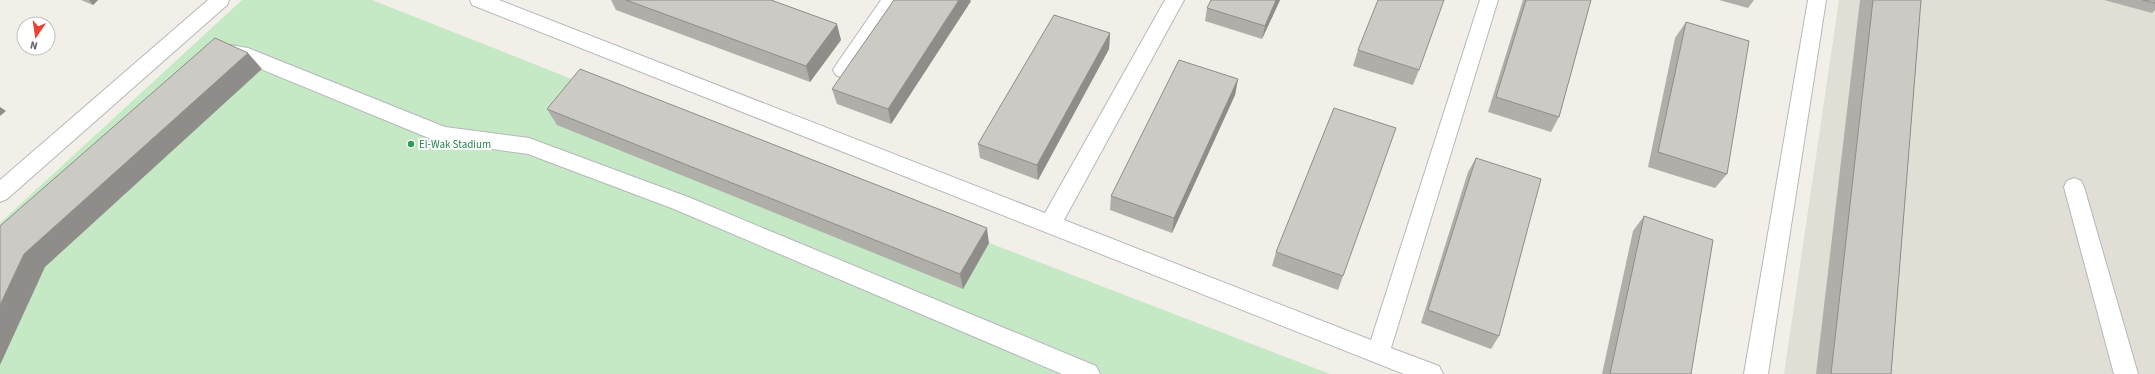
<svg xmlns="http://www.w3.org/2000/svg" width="2155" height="374" font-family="'Source Sans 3',sans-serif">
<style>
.education{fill:#e1ded6}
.green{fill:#c5e8c5}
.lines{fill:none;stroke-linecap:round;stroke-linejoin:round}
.lane-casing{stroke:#b5b8bc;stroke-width:2}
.lane{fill:#fff;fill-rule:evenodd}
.wall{fill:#afaea9}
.shaded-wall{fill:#8f8d8a}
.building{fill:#cccac5;stroke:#8f8d8a}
.leisure-dot{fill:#2e9e5b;stroke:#fff;stroke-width:1.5}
.labels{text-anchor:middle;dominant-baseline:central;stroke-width:4;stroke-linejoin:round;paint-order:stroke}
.leisure-label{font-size:11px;fill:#27864d;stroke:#fff;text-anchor:start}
</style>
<rect width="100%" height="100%" fill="#f1efe8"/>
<path class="education" d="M 1839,0 L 2155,0 L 2155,374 L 1784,374 Z"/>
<path class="green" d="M 242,0 L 372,0 L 883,202 L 1330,374 L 0,374 L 0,223 Z"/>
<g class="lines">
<defs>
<g id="lane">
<path d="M 208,0 L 229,0 L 227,5 L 7,199 L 0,202 L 0,180 Z"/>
<path d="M 470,0 L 499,0 L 1045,213 L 1165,0 L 1184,0 L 1064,220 L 1371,340 L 1480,0 L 1498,0 L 1391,348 L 1439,366 L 1443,374 L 1404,374 L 472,5 Z"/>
<path d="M 881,0 L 900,0 L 850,75 L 843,78 L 836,75 L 833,70 L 836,65 Z"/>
<path d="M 1808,0 L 1826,0 L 1768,374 L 1744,374 Z"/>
<path d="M 224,44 L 248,48 L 445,127 L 529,138 L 688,197 L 1096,366 L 1100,374 L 1062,374 L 674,209 L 528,154 L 436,141 L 239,60 L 217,57 L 214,52 L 217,47 Z"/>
<path d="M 2074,178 L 2081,181 L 2084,187 L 2138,374 L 2114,374 L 2064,187 L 2067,181 Z"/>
</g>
</defs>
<use href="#lane" class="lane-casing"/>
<use href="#lane" class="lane"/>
</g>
<g class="wall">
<path d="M 81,0 L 98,0 L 93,5 Z"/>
<path d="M 611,0 L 771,0 L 841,40 L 810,82 L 616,10 Z"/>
<path d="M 1280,0 L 1262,39 L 1205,21 L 1207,8 Z"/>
<path d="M 1523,0 L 1591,0 L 1559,117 L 1551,132 L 1488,112 Z"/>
<path d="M 1719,0 L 1754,0 L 1748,8 Z"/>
<path d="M 1860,0 L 1921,0 L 1891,374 L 1816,374 Z"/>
<path d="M 2104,0 L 2155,0 L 2155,10 L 2152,13 Z"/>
<path d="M 971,1 L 891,124 L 837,104 L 832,89 Z"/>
<path d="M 1686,22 L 1727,174 L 1715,188 L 1648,167 L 1675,38 Z"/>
<path d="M 1110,33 L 1109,49 L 1038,180 L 980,158 L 978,144 Z"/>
<path d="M 1358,50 L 1419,70 L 1413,85 L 1353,66 Z"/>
<path d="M 1238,79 L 1235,95 L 1172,233 L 1110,210 L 1111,196 Z"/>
<path d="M 547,109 L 989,243 L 963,289 L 557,125 Z"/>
<path d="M 1476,158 L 1499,336 L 1491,349 L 1421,323 L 1468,172 Z"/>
<path d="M 1644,216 L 1691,374 L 1602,374 L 1633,231 Z"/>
<path d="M 1276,252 L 1343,276 L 1338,290 L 1272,266 Z"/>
</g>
<g class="shaded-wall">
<path d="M 89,0 L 98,0 L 93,5 Z"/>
<path d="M 959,0 L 970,0 L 971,1 L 891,124 L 888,109 Z"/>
<path d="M 1276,0 L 1280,0 L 1262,39 L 1265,26 Z"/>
<path d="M 837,24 L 841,40 L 810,82 L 806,66 Z"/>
<path d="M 1110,33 L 1109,49 L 1038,180 L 1037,165 Z"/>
<path d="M 248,53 L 262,69 L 45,267 L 0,365 L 0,305 L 24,254 Z"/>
<path d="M 1238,79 L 1235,95 L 1172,233 L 1174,218 Z"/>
<path d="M 0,107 L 6,111 L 0,116 Z"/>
<path d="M 987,228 L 989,243 L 963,289 L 960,274 Z"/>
</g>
<g class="building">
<path d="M 626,0 L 771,0 L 837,24 L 806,66 Z"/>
<path d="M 894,0 L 959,0 L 888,109 L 832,89 Z"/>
<path d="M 1211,0 L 1276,0 L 1265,26 L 1207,8 Z"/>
<path d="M 1378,0 L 1444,0 L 1419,70 L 1358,50 Z"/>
<path d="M 1526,0 L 1591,0 L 1559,117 L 1496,97 Z"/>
<path d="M 1873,0 L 1921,0 L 1891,374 L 1831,374 Z"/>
<path d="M 2143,0 L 2155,0 L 2155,3 Z"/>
<path d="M 1054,15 L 1110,33 L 1037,165 L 978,144 Z"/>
<path d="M 1686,22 L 1749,41 L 1727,174 L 1658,152 Z"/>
<path d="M 215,38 L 248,53 L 24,254 L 0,305 L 0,226 Z"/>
<path d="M 1179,60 L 1238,79 L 1174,218 L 1111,196 Z"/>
<path d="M 580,69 L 987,228 L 960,274 L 547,109 Z"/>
<path d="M 1334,108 L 1396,128 L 1343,276 L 1276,252 Z"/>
<path d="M 1476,158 L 1541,179 L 1499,336 L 1428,310 Z"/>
<path d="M 1644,216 L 1713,240 L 1691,374 L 1610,374 Z"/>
</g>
<circle class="leisure-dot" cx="411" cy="144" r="4"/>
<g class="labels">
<g class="leisure-label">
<text x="419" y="144">El-Wak Stadium</text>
</g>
</g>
<g transform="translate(36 36) rotate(193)"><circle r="19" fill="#ffffff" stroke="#bfc1c3"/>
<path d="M0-3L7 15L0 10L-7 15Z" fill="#ea4335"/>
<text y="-6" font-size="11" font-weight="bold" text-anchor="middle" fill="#5f6368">N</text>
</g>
</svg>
